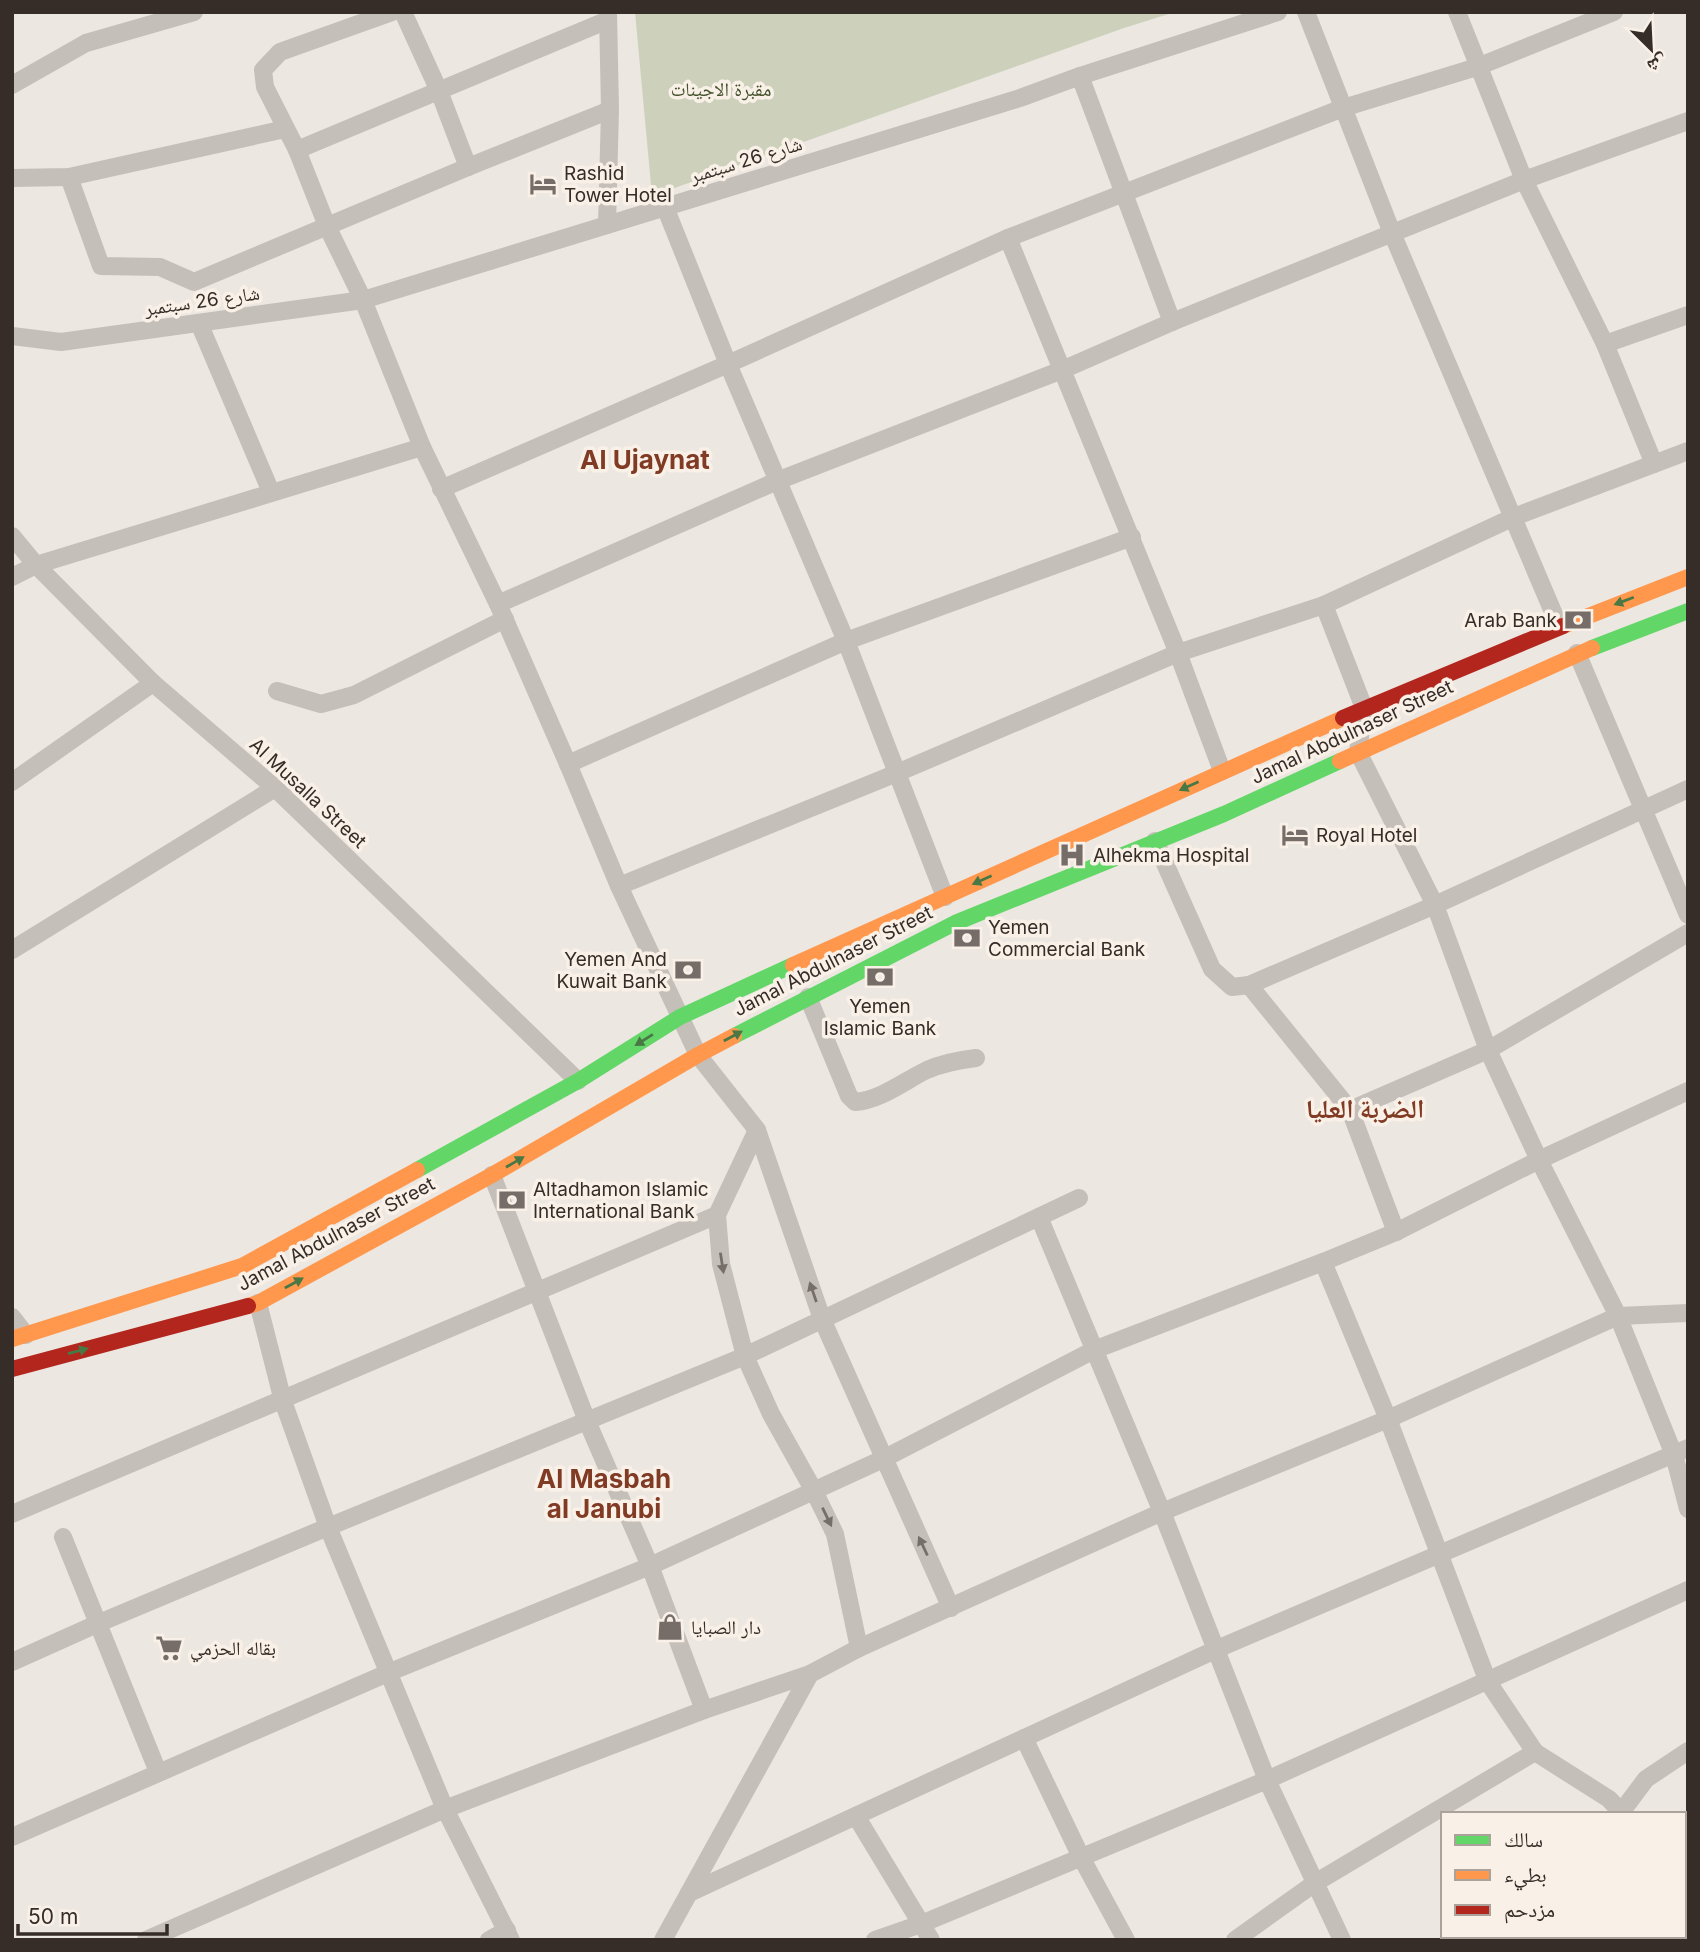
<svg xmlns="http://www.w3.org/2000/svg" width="1700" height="1952" font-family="Inter,'Noto Naskh Arabic',sans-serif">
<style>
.green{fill:#cdd1bc}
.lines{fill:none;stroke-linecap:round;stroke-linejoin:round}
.street{stroke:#c5bfb9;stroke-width:18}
.fast{stroke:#63d668;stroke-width:16}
.slow{stroke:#ff974d;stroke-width:16}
.jam{stroke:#b3261e;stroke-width:16}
.oneway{fill:#4a7845}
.oneway2{fill:#766e69}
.labels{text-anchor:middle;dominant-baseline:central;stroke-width:7;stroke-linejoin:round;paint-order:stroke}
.park-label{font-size:19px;fill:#45532d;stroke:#f9f1e8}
.street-label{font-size:19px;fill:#362c28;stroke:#f9f1e8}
.poi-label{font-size:19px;fill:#362c28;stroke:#f9f1e8;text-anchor:start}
.district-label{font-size:26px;font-weight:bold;fill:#813b25;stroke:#f9f1e8}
</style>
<rect width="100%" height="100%" fill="#ece7e1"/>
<path class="green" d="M 635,12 L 1175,12 L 1124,28 L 652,196 Z"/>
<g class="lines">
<g class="street">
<path d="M 392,12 L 280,52 L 263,70 L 265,87 L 297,150 L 327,226 L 363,300 L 422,447 L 498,604 L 568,764 L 619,886 L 698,1055 L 757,1130 L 822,1319 L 951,1608"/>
<path d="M 403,12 L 439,91 L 468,167"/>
<path d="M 1306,12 L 1392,233 L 1559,626"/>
<path d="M 1457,12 L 1524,180 L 1605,344 L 1654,464"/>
<path d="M 1080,76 L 1172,322"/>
<path d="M 12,85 L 86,43 L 194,12"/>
<path d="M 297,150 L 608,20"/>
<path d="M 69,177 L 101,266 L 160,267 L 194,282 L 468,167 L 610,110"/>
<path d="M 12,178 L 69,177 L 285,129"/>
<path d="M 665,207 L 728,364 L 846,641 L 945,897"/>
<path d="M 607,225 L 610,110 L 608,12"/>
<path d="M 1008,238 L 1178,653 L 1222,771"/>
<path d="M 199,323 L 271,492"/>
<path d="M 12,336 L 61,342 L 363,300 L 1020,98 L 1080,76 L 1278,12"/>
<path d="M 1605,344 L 1688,315"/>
<path d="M 441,489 L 728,364 L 1008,238 L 1343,108 L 1477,67 L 1614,12"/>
<path d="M 12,536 L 36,565 L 153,683 L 275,788 L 578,1081"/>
<path d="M 12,577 L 36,565 L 422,447"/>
<path d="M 498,604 L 777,481 L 1062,370 L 1172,322 L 1524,180 L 1688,121"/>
<path d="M 1324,605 L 1364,708 L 1358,752 L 1435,905 L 1488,1050 L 1539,1160 L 1618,1316 L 1674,1455 L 1688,1509"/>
<path d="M 1577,653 L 1688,915"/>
<path d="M 277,691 L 321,704 L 354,695 L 505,619"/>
<path d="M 568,764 L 846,641 L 1132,537"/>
<path d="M 12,782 L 153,683"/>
<path d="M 1155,841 L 1212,969 L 1232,987 L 1249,985 L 1435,905 L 1688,789"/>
<path d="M 619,886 L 897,773 L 1178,653 L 1324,605 L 1514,517 L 1688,451"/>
<path d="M 12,950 L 275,788"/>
<path d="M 1249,985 L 1350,1110 L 1396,1232"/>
<path d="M 808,997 L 849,1096 L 855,1102 C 881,1100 904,1081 927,1070 C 943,1063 959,1060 976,1058"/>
<path d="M 1350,1110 L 1488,1050 L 1688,933"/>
<path d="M 757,1130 L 717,1215 L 721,1264 L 745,1356 L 771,1414 L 814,1491 L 835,1534 L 859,1648"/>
<path d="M 492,1175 L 587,1421 L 650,1566 L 704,1710"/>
<path d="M 1039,1217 L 1162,1512 L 1267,1780 L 1342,1940"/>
<path d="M 1323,1262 L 1388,1419 L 1488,1682 L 1535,1752 L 1609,1799 L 1623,1814"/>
<path d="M 258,1303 L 283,1401 L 328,1527 L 445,1809 L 511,1940"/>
<path d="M 12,1317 L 26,1335"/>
<path d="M 12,1514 L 717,1215"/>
<path d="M 63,1537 L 158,1772"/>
<path d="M 12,1662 L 99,1623 L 328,1527 L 745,1356 L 1079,1198"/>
<path d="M 1024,1738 L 1081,1857 L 1126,1940"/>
<path d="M 1622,1811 L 1646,1779 L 1688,1751"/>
<path d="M 856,1816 L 931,1940"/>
<path d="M 12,1837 L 390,1672 L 650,1566 L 883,1459 L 1094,1350 L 1323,1262 L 1396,1232 L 1539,1160 L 1688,1091"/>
<path d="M 689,1893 L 1217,1649 L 1688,1448"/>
<path d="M 146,1940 L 445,1809 L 704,1710 L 810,1674"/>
<path d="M 489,1940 L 507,1930"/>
<path d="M 663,1940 L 810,1674 L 859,1648 L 1162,1512 L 1388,1419 L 1618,1316 L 1688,1313"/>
<path d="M 875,1940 L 921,1924 L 1267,1780 L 1688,1590"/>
<path d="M 1235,1940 L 1315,1883 L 1535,1752"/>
<path d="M 1615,1940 L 1616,1936"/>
</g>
<g class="fast">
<path d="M 1592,648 L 1688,611"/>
<path d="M 734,1036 L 955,923 L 1224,814 L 1340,761"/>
<path d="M 417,1170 L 578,1081 L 680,1017 L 793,965"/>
</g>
<g class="slow">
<path d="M 1563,626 L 1688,577"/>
<path d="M 1340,761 L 1592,648"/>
<path d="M 793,965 L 1343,718"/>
<path d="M 248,1306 L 258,1303 L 492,1175 L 698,1055 L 734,1036"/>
<path d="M 12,1339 L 242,1266 L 417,1170"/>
</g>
<g class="jam">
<path d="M 1343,718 L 1563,626"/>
<path d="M 12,1369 L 248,1306"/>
</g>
</g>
<defs><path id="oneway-solid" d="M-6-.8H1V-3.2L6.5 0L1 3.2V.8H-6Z" transform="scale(1.75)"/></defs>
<g class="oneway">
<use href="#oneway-solid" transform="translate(1624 601) rotate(159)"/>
<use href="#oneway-solid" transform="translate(1189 786) rotate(156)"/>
<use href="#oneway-solid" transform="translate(982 880) rotate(156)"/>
<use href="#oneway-solid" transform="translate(733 1036) rotate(-28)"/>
<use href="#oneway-solid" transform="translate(644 1040) rotate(148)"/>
<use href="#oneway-solid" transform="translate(515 1162) rotate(-30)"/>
<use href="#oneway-solid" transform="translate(294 1283) rotate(-29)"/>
<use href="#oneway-solid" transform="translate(78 1351) rotate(-15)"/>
</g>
<g class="oneway2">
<use href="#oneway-solid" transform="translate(722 1263) rotate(81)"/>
<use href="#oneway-solid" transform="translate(813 1292) rotate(-109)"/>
<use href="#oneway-solid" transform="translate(827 1517) rotate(64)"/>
<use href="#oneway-solid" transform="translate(923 1546) rotate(-115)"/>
</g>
<defs>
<symbol id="hotel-bare" viewBox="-9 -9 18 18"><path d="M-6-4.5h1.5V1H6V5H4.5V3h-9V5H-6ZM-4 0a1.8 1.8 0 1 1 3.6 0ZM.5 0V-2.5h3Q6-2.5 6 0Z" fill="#766d69" stroke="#f9f1e8" stroke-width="2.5" paint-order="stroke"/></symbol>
<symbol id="bank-bare" viewBox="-9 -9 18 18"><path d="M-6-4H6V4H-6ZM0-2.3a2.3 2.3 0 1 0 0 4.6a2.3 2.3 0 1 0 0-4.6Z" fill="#766d69" stroke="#f9f1e8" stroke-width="2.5" paint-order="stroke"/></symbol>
<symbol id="hospital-bare" viewBox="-9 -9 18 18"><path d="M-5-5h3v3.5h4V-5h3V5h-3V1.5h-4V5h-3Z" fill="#766d69" stroke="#f9f1e8" stroke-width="2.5" paint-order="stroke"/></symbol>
<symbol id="shop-bare" viewBox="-9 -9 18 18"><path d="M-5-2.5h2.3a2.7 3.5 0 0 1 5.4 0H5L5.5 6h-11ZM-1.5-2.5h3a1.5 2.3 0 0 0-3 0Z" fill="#766d69" stroke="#f9f1e8" stroke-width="2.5" paint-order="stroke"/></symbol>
<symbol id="supermarket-bare" viewBox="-9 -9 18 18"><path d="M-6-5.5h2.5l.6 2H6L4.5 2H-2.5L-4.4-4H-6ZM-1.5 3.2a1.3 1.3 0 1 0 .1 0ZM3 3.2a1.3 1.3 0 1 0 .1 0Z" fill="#766d69" stroke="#f9f1e8" stroke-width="2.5" paint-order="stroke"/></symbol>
</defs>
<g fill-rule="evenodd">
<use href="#hotel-bare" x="524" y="165" width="38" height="38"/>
<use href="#bank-bare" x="1559" y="601" width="38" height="38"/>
<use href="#hotel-bare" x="1276" y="816" width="38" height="38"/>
<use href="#hospital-bare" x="1053" y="836" width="38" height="38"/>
<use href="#bank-bare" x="948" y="919" width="38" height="38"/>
<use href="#bank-bare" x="669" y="951" width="38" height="38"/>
<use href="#bank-bare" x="861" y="958" width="38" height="38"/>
<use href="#bank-bare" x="493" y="1181" width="38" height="38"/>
<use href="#shop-bare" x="651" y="1608" width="38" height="38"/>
<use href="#supermarket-bare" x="150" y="1629" width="38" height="38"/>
</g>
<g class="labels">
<g class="park-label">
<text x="721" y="89">مقبرة الاجينات</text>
</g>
<g class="street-label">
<text transform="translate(746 160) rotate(-17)">شارع 26 سبتمبر</text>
<text transform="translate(202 301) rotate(-8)">شارع 26 سبتمبر</text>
<text transform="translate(1352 732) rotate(-25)">Jamal Abdulnaser Street</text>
<text transform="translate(308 793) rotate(43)">Al Musalla Street</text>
<text transform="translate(833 961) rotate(-27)">Jamal Abdulnaser Street</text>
<text transform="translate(336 1234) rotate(-28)">Jamal Abdulnaser Street</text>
</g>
<g class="poi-label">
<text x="564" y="173">Rashid<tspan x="564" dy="22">Tower Hotel</tspan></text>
<text x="1557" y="620" text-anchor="end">Arab Bank</text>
<text x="1316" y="835">Royal Hotel</text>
<text x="1093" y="855">Alhekma Hospital</text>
<text x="988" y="927">Yemen<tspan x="988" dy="22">Commercial Bank</tspan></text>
<text x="667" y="959" text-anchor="end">Yemen And<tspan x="667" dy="22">Kuwait Bank</tspan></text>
<text x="880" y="1006" text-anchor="middle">Yemen<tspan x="880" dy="22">Islamic Bank</tspan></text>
<text x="533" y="1189">Altadhamon Islamic<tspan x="533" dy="22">International Bank</tspan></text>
<text x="691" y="1627">دار الصبايا</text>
<text x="190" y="1648">بقاله الحزمي</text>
</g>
<g class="district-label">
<text x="645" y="459">Al Ujaynat</text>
<text x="1365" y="1108">الضربة العليا</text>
<text x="604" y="1478">Al Masbah<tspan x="604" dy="30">al Janubi</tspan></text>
</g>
</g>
<rect width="1700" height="1952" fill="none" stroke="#362c28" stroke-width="28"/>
<rect x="1441" y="1812" width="245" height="126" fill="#f9f1e8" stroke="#aba29b" stroke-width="2"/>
<rect x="1455" y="1835" width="35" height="10" fill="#63d668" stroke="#aba29b" stroke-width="2"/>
<text x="1504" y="1847" font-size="21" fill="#362c28">سالك</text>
<rect x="1455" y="1870" width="35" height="10" fill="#ff974d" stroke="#aba29b" stroke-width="2"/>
<text x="1504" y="1882" font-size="21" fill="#362c28">بطيء</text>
<rect x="1455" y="1905" width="35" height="10" fill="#b3261e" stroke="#aba29b" stroke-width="2"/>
<text x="1504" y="1917" font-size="21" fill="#362c28">مزدحم</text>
<g transform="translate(1651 49) rotate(156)" stroke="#f9f1e8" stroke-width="5" paint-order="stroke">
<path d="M0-5L12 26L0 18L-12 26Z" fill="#362c28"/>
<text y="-10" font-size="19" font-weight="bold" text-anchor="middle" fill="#362c28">ش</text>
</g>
<path d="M18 1924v10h149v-10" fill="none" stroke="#362c28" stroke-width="3.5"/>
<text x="28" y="1924" font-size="21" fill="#362c28" stroke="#f9f1e8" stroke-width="5" paint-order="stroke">50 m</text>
</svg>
